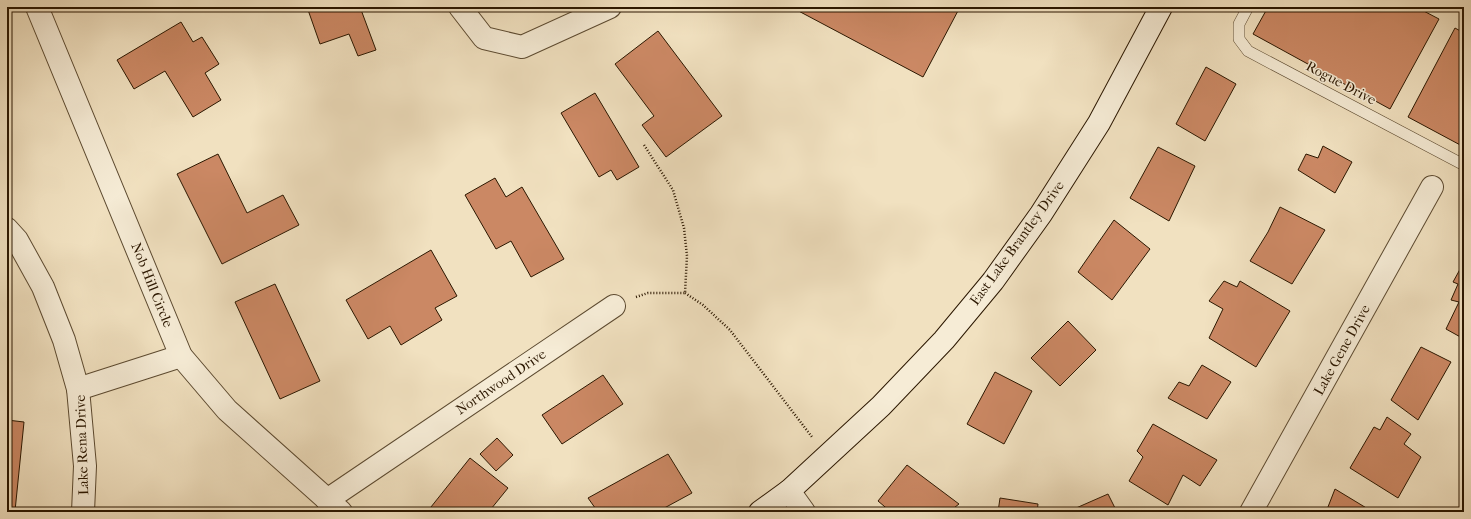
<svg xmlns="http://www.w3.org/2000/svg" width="1471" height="519" font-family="'IM FELL French Canon',serif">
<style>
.building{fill:#cb8864;stroke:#2b1700}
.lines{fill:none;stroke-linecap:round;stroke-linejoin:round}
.lane-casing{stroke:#5c4a30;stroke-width:12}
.street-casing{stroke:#5c4a30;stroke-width:24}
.secondary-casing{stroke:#2b1700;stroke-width:24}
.path{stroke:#2b1700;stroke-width:2.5;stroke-dasharray:1 2;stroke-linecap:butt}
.lane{stroke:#f6ecd6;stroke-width:11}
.street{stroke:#f6ecd6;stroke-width:22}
.secondary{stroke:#f6ecd6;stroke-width:22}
.labels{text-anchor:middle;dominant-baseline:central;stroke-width:3;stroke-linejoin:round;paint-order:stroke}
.street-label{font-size:14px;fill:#2b1700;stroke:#f6ecd6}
</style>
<rect width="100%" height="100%" fill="#f1e1c0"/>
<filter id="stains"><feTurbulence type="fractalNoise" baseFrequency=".005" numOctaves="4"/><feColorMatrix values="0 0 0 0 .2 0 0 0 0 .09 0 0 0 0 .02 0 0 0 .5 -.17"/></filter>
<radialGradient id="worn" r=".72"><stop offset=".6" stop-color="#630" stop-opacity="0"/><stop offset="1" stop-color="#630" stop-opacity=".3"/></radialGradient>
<g class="building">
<path d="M 307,7 L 360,7 L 376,50 L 358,56 L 349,34 L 320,44 Z"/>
<path d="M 791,7 L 960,7 L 923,77 Z"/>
<path d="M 1268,7 L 1416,7 L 1439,19 L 1390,109 L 1253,34 Z"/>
<path d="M 181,22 L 193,42 L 202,37 L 219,64 L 205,73 L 221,100 L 193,117 L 165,71 L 134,89 L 117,60 Z"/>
<path d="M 1455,28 L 1464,33 L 1464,147 L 1408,117 Z"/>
<path d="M 658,31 L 722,116 L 666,157 L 642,125 L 654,116 L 615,64 Z"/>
<path d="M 1206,67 L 1236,84 L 1205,141 L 1176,124 Z"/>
<path d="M 595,93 L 639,167 L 617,180 L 611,170 L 599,177 L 561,113 Z"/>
<path d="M 1323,146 L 1352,162 L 1335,193 L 1298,170 L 1306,154 L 1318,158 Z"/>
<path d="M 1158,147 L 1195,166 L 1169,221 L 1130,198 Z"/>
<path d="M 218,154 L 247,213 L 283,195 L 299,225 L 222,264 L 177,174 Z"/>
<path d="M 495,178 L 506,197 L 522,187 L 564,259 L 531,277 L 511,241 L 496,249 L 465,195 Z"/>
<path d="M 1280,207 L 1325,230 L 1292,284 L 1250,261 L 1268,232 Z"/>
<path d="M 1114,220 L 1150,249 L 1112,300 L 1078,272 Z"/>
<path d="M 431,250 L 457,296 L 435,308 L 442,320 L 401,345 L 390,326 L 368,339 L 346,300 Z"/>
<path d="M 1464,262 L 1464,339 L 1446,329 L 1459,302 L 1451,300 L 1458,284 L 1453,282 Z"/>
<path d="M 1224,281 L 1237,287 L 1240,281 L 1290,311 L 1256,367 L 1209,338 L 1223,309 L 1209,301 Z"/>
<path d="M 275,284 L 320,381 L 280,399 L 235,302 Z"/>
<path d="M 1068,321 L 1096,350 L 1060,386 L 1031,358 Z"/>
<path d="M 1421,347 L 1451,362 L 1418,420 L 1391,400 Z"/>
<path d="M 1202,365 L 1231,382 L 1207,419 L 1168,398 L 1179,382 L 1189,386 Z"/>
<path d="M 995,372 L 1032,391 L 1004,444 L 967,424 Z"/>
<path d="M 603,375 L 623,404 L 562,444 L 542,415 Z"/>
<path d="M 1387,417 L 1411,434 L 1404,444 L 1421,457 L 1398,498 L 1350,468 L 1374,427 L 1380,430 Z"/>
<path d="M 7,420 L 24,422 L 15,511 L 7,510 Z"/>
<path d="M 1153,424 L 1217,460 L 1200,486 L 1183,475 L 1168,505 L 1129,481 L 1143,457 L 1137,451 Z"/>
<path d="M 497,438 L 513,455 L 496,471 L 480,454 Z"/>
<path d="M 668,454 L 692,493 L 657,512 L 598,512 L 588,498 Z"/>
<path d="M 470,458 L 508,488 L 491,509 L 494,512 L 427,512 Z"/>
<path d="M 907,465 L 959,504 L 950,511 L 952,512 L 891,512 L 878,501 Z"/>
<path d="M 1335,489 L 1373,512 L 1326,512 Z"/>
<path d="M 1108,494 L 1117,512 L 1067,512 Z"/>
<path d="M 1000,498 L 1038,504 L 1037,512 L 998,512 Z"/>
</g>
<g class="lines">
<defs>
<path id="lane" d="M 1248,7 L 1239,24 L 1239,39 L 1248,51 L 1464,165"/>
<g id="street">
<path d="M 37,7 L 181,356 L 227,410 L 341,512"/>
<path d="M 460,7 L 484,38 L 522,47 L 610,7"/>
<path d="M 7,229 L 17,240 L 43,287 L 64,340 L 78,389 L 85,466 L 83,512"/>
<path d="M 78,389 L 181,356"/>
<path d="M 789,491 L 804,512"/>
<path d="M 327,500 L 614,306"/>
<path d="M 1251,512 L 1432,187"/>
</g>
<path id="secondary" d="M 760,512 L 789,491 L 881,406 L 944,340 L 993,281 L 1041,214 L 1099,123 L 1161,7"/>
</defs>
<use href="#lane" class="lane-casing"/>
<use href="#street" class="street-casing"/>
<use href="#secondary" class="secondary-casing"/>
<g class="path">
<path d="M 644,145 L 673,190 L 684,228 L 687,256 L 685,293"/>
<path d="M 685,293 L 703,305 L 730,330 L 812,437"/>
<path d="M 636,297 L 648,293 L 685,293"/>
</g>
<use href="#lane" class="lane"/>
<use href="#street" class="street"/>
<use href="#secondary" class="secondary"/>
</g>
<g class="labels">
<g class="street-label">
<text transform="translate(1341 83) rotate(28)">Rogue Drive</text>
<text transform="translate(1017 243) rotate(-54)">East Lake Brantley Drive</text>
<text transform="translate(152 285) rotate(68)">Nob Hill Circle</text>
<text transform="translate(1342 350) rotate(-61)">Lake Gene Drive</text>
<text transform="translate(501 382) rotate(-34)">Northwood Drive</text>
<text transform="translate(82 445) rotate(-92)">Lake Rena Drive</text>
</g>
</g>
<rect width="1471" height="519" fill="none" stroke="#f1e1c0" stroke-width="24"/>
<rect x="8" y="8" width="1455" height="503" fill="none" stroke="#2b1700" stroke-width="2"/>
<rect x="12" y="12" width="1447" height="495" fill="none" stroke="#2b1700"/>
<rect width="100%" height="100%" filter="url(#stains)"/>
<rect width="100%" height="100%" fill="url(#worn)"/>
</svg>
